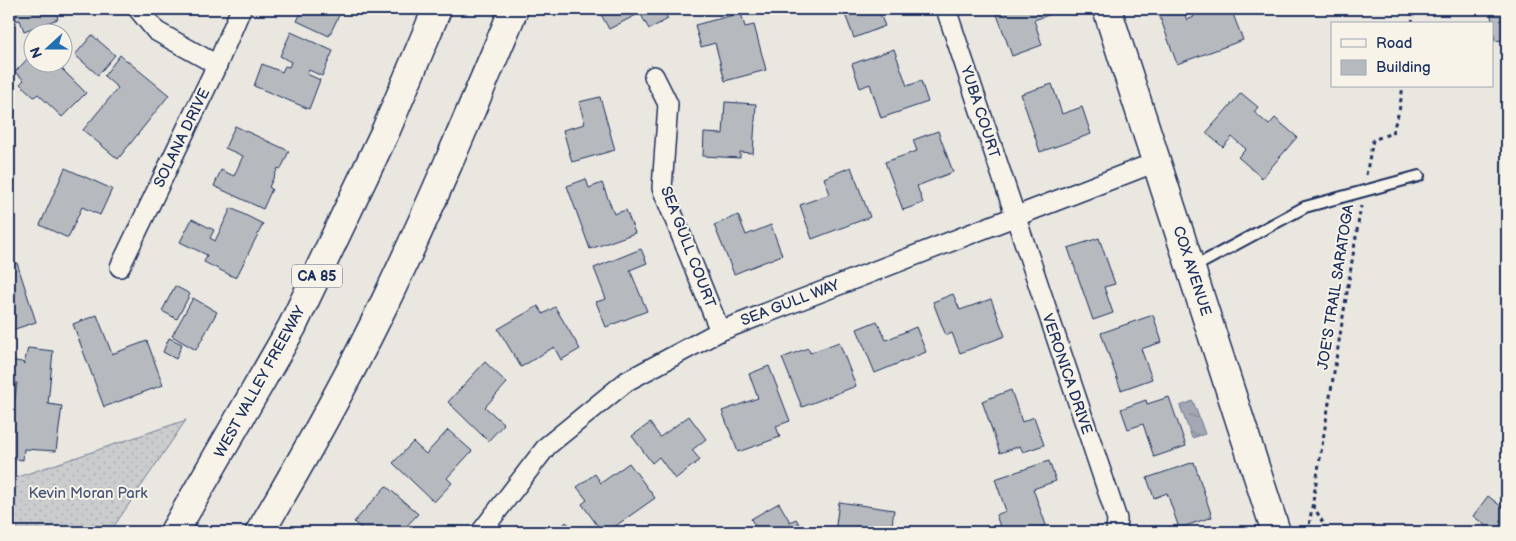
<svg xmlns="http://www.w3.org/2000/svg" width="1516" height="541" font-family="'Balsamiq Sans',sans-serif">
<style>
.grass{fill:url(#grass-dots);stroke:#737e96}
.water{fill:url(#water-ripples);stroke:#6d7892}
.building{fill:#b6babf;stroke:#1b2f5e}
.lines{fill:none;stroke-linecap:round;stroke-linejoin:round}
.service-casing{stroke:#1b2f5e;stroke-width:14}
.minor-casing{stroke:#1b2f5e;stroke-width:22}
.secondary-casing{stroke:#1b2f5e;stroke-width:31}
.motorway-casing{stroke:#1b2f5e;stroke-width:31}
.path{stroke:#1b2f5e;stroke-width:3;stroke-dasharray:4 4;stroke-linecap:butt}
.service{stroke:#f7f3e8;stroke-width:10}
.minor{stroke:#f7f3e8;stroke-width:19}
.secondary{stroke:#f7f3e8;stroke-width:28}
.motorway{stroke:#f7f3e8;stroke-width:28}
.labels{text-anchor:middle;dominant-baseline:central;stroke-width:4;stroke-linejoin:round;paint-order:stroke}
.shield{fill:#f7f3e8;stroke:#5d6a87;stroke-width:1}
.shield-label{font-size:14px;font-weight:bold;fill:#1b2f5e}
.street-label{font-size:15px;fill:#1b2f5e;stroke:#f7f3e8}
.park-label{font-size:15px;fill:#47567a;stroke:#f7f3e8}
</style>
<defs>
<pattern id="grass-dots" width="8" height="8" patternUnits="userSpaceOnUse" patternTransform="scale(1.25)"><rect width="8" height="8" fill="#cbcccd"/><path d="M2 2h.1M6 6h.1" fill="none" stroke="#aeb0b2" stroke-width="1.8" stroke-linecap="round"/></pattern>
<pattern id="water-ripples" width="26" height="14" patternUnits="userSpaceOnUse" patternTransform="scale(1.25)"><rect width="26" height="14" fill="#a3a8b4"/><path d="M2 4q2-2 4 0t4 0M15 11q2-2 4 0t4 0" fill="none" stroke="#848996"/></pattern>
</defs>
<rect width="100%" height="100%" fill="#eae7e0"/>
<filter id="ink" filterUnits="userSpaceOnUse"><feTurbulence type="fractalNoise" baseFrequency=".02" numOctaves="2"/><feDisplacementMap in="SourceGraphic" scale="10" xChannelSelector="R" yChannelSelector="G"/><feConvolveMatrix kernelMatrix="1 2 1 2 8 2 1 2 1" color-interpolation-filters="sRGB"/></filter>
<g filter="url(#ink)">
<path class="grass" d="M 186,420 L 110,532 L 9,532 L 9,480 Z"/>
<path class="water" d="M 1193,401 L 1205,434 L 1192,438 L 1180,406 Z"/>
<g class="building">
<path d="M 13,9 L 55,9 L 58,19 L 24,31 L 20,20 L 17,21 Z"/>
<path d="M 303,9 L 342,9 L 329,36 L 297,21 Z"/>
<path d="M 598,9 L 662,9 L 668,19 L 649,29 L 640,13 L 609,29 Z"/>
<path d="M 843,9 L 878,9 L 885,26 L 854,38 Z"/>
<path d="M 995,9 L 1052,9 L 1054,13 L 1034,20 L 1042,45 L 1012,56 Z"/>
<path d="M 1157,9 L 1182,9 L 1187,20 L 1194,17 L 1191,9 L 1231,9 L 1243,40 L 1177,64 Z"/>
<path d="M 1490,9 L 1507,9 L 1507,39 L 1495,41 Z"/>
<path d="M 741,13 L 745,27 L 754,25 L 766,70 L 725,81 L 715,43 L 701,47 L 695,25 Z"/>
<path d="M 291,32 L 333,51 L 322,76 L 309,70 L 307,74 L 320,80 L 309,109 L 254,86 L 262,64 L 282,72 L 285,66 L 289,67 L 291,62 L 280,56 Z"/>
<path d="M 92,35 L 115,55 L 98,75 L 75,55 Z"/>
<path d="M 894,49 L 907,86 L 921,81 L 928,102 L 881,118 L 870,84 L 860,88 L 852,64 Z"/>
<path d="M 32,54 L 32,62 L 55,62 L 86,93 L 62,117 L 38,94 L 34,97 L 20,84 L 24,80 L 15,72 Z"/>
<path d="M 120,55 L 169,95 L 118,159 L 83,130 L 118,88 L 104,76 Z"/>
<path d="M 1052,84 L 1062,114 L 1082,107 L 1091,134 L 1040,152 L 1021,94 Z"/>
<path d="M 1241,93 L 1258,107 L 1254,112 L 1269,125 L 1275,118 L 1297,137 L 1262,178 L 1238,157 L 1246,149 L 1232,137 L 1223,147 L 1206,133 Z"/>
<path d="M 600,97 L 615,150 L 572,162 L 563,130 L 585,124 L 579,102 Z"/>
<path d="M 725,102 L 756,104 L 753,153 L 740,152 L 740,158 L 703,156 L 704,133 L 723,134 Z"/>
<path d="M 235,126 L 289,151 L 281,169 L 278,168 L 269,187 L 272,189 L 263,209 L 214,186 L 221,170 L 234,176 L 243,156 L 225,148 Z"/>
<path d="M 938,131 L 953,172 L 917,186 L 923,203 L 903,210 L 885,162 L 917,151 L 913,140 Z"/>
<path d="M 851,167 L 870,217 L 812,239 L 800,205 L 830,194 L 824,178 Z"/>
<path d="M 65,168 L 112,189 L 100,215 L 82,207 L 68,238 L 40,225 Z"/>
<path d="M 586,179 L 589,188 L 602,183 L 614,214 L 626,210 L 635,233 L 590,249 L 567,186 Z"/>
<path d="M 231,208 L 263,224 L 236,278 L 204,262 L 207,255 L 180,242 L 192,219 L 214,230 L 210,238 L 215,241 Z"/>
<path d="M 738,215 L 746,235 L 771,225 L 782,255 L 734,274 L 714,225 Z"/>
<path d="M 1099,238 L 1115,284 L 1104,287 L 1113,313 L 1093,320 L 1068,248 Z"/>
<path d="M 641,249 L 647,263 L 630,270 L 647,311 L 606,327 L 596,302 L 606,299 L 594,268 Z"/>
<path d="M 17,263 L 36,322 L 9,331 L 9,265 Z"/>
<path d="M 175,286 L 190,294 L 177,319 L 162,311 Z"/>
<path d="M 953,294 L 960,310 L 991,299 L 1005,336 L 960,353 L 952,333 L 946,336 L 933,302 Z"/>
<path d="M 193,298 L 217,312 L 196,350 L 172,336 Z"/>
<path d="M 538,306 L 543,314 L 555,307 L 580,349 L 561,360 L 554,347 L 521,367 L 498,329 Z"/>
<path d="M 97,315 L 112,354 L 147,341 L 163,385 L 104,407 L 73,324 Z"/>
<path d="M 1153,315 L 1162,342 L 1141,349 L 1152,379 L 1121,390 L 1101,333 Z"/>
<path d="M 877,321 L 886,340 L 916,327 L 926,352 L 875,373 L 857,329 Z"/>
<path d="M 169,338 L 182,344 L 176,359 L 163,352 Z"/>
<path d="M 839,342 L 856,386 L 802,407 L 782,358 L 808,348 L 810,353 Z"/>
<path d="M 28,348 L 53,351 L 48,404 L 62,406 L 56,451 L 24,449 L 23,460 L 9,458 L 9,420 L 12,420 L 17,383 L 9,382 L 9,360 L 22,362 L 24,364 Z"/>
<path d="M 485,362 L 507,383 L 485,407 L 504,424 L 488,441 L 448,402 Z"/>
<path d="M 769,366 L 790,421 L 776,426 L 780,437 L 738,452 L 722,411 L 758,398 L 749,374 Z"/>
<path d="M 1011,390 L 1022,422 L 1034,417 L 1044,445 L 1023,452 L 1020,446 L 1000,453 L 982,401 Z"/>
<path d="M 1169,397 L 1186,446 L 1154,457 L 1143,424 L 1128,429 L 1121,409 L 1146,400 L 1147,404 Z"/>
<path d="M 689,416 L 706,439 L 692,450 L 700,460 L 675,479 L 659,457 L 652,463 L 632,436 L 650,423 L 660,437 Z"/>
<path d="M 448,430 L 472,451 L 447,478 L 452,483 L 434,502 L 393,463 L 413,442 L 426,454 Z"/>
<path d="M 1049,461 L 1056,481 L 1033,489 L 1046,525 L 1025,532 L 1002,532 L 996,515 L 1006,511 L 995,479 Z"/>
<path d="M 1194,462 L 1212,517 L 1179,528 L 1167,493 L 1154,498 L 1147,478 Z"/>
<path d="M 629,463 L 655,498 L 607,532 L 602,532 L 582,504 L 587,500 L 577,487 L 595,474 L 601,483 Z"/>
<path d="M 386,486 L 418,514 L 401,532 L 365,532 L 354,522 Z"/>
<path d="M 1488,496 L 1507,511 L 1507,532 L 1494,532 L 1473,516 Z"/>
<path d="M 839,502 L 894,510 L 891,532 L 835,532 Z"/>
<path d="M 779,503 L 790,522 L 796,519 L 804,532 L 748,532 L 756,528 L 751,519 Z"/>
<path d="M 566,522 L 577,532 L 557,532 Z"/>
</g>
<g class="lines">
<defs>
<path id="service" d="M 1192,268 L 1305,207 L 1419,176"/>
<g id="minor">
<path d="M 138,9 L 156,31 L 217,65"/>
<path d="M 946,9 L 1117,519 L 1116,532"/>
<path d="M 654,76 L 668,104 L 662,188 L 720,331"/>
<path d="M 120,267 L 217,65 L 241,9"/>
<path d="M 481,532 L 547,446 L 627,381 L 720,331 L 1156,162"/>
</g>
<path id="secondary" d="M 1107,9 L 1276,532"/>
<g id="motorway">
<path d="M 174,532 L 292,327 L 386,130 L 437,9"/>
<path d="M 260,532 C 305,456 348,379 386,300 C 432,204 473,106 514,9"/>
</g>
</defs>
<use href="#service" class="service-casing"/>
<use href="#minor" class="minor-casing"/>
<use href="#secondary" class="secondary-casing"/>
<use href="#motorway" class="motorway-casing"/>
<g class="path">
<path d="M 1412,24 L 1414,9"/>
<path d="M 1366,175 L 1373,140 L 1392,133 L 1399,112 L 1403,86"/>
<path d="M 1313,505 L 1328,532"/>
<path d="M 1308,532 L 1361,206"/>
</g>
<use href="#service" class="service"/>
<use href="#minor" class="minor"/>
<use href="#secondary" class="secondary"/>
<use href="#motorway" class="motorway"/>
</g>
</g>
<g class="labels">
<rect class="shield" x="292" y="264.5" width="50" height="23" rx="4"/>
<g class="shield-label">
<text x="317" y="276">CA 85</text>
</g>
<g class="street-label">
<text transform="translate(980 112) rotate(72)">YUBA COURT</text>
<text transform="translate(182 138) rotate(-64)">SOLANA DRIVE</text>
<text transform="translate(688 247) rotate(69)">SEA GULL COURT</text>
<text transform="translate(1192 271) rotate(72)">COX AVENUE</text>
<text transform="translate(1336 287) rotate(-81)">JOE'S TRAIL SARATOGA</text>
<text transform="translate(790 303) rotate(-21)">SEA GULL WAY</text>
<text transform="translate(1067 374) rotate(71)">VERONICA DRIVE</text>
<text transform="translate(260 382) rotate(-61)">WEST VALLEY FREEWAY</text>
</g>
<g class="park-label">
<text x="88" y="493">Kevin Moran Park</text>
</g>
</g>
<rect width="1516" height="541" fill="none" stroke="#f7f3e8" stroke-width="30"/>
<rect x="15" y="15" width="1486" height="511" fill="none" stroke="#1b2f5e" stroke-width="2" filter="url(#ink)"/>
<rect x="1331" y="22" width="162" height="65" fill="#f7f3e8" stroke="#9fa5b1"/>
<rect x="1341" y="39" width="25" height="8" fill="#f7f3e8" stroke="#9fa5b1"/>
<text x="1376" y="48" font-size="15" fill="#1b2f5e">Road</text>
<rect x="1341" y="60" width="25" height="15" fill="#b6babf" stroke="#9fa5b1"/>
<text x="1376" y="72" font-size="15" fill="#1b2f5e">Building</text>
<g transform="translate(48 48) rotate(249)"><circle r="24" fill="#f7f3e8" stroke="#9fa5b1"/>
<path d="M0-4L9 19L0 12L-9 19Z" fill="#1f6fb2"/>
<text y="-8" font-size="14" font-weight="bold" text-anchor="middle" fill="#1b2f5e">N</text>
</g>
</svg>
